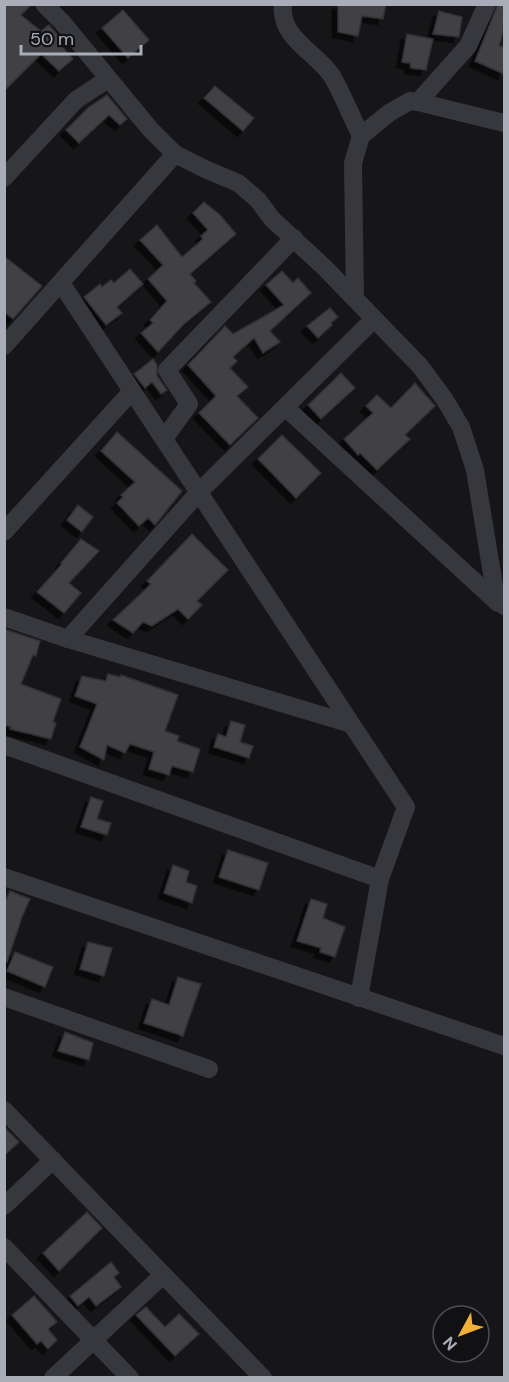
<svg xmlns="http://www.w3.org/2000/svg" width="509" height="1382" font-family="'DM Sans',sans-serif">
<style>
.building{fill:#404145;stroke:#303034;stroke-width:1.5;filter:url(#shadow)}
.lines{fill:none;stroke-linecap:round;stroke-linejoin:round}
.minor{stroke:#37383d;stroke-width:18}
</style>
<defs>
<filter id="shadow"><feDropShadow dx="-5.5" dy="5.5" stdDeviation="0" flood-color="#0009"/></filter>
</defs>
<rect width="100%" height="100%" fill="#161618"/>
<g class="building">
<path d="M 4,4 L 32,4 L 21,15 L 41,31 L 49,25 L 63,41 L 60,44 L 73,59 L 59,71 L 41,54 L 4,91 Z"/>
<path d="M 338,4 L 386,4 L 383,19 L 362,16 L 358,36 L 338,32 Z"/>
<path d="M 498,4 L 504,4 L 504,28 L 499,46 L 504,47 L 504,74 L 475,61 Z"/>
<path d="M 123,10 L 149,40 L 128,58 L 102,28 Z"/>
<path d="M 439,11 L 462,17 L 459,37 L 433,34 Z"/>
<path d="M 407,34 L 433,39 L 426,70 L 411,68 L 410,63 L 402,62 Z"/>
<path d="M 215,86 L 254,118 L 243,131 L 204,98 Z"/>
<path d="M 107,95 L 127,119 L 120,125 L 109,115 L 79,143 L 66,130 L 89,107 Z"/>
<path d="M 204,202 L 220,215 L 236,234 L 190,274 L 196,281 L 194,283 L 211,302 L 183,325 L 158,352 L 141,333 L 153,323 L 150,320 L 167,301 L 148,279 L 163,265 L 140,240 L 157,225 L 182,257 L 203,239 L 201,236 L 208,230 L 193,213 Z"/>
<path d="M 4,256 L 42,286 L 13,319 L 4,312 Z"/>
<path d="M 130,269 L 143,284 L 117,307 L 122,313 L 106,325 L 84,297 L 100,284 L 102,287 L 111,280 L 114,283 Z"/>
<path d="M 282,271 L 293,283 L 298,278 L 311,293 L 270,331 L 280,342 L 263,353 L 254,338 L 233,357 L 237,361 L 230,368 L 248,387 L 237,396 L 258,418 L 230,445 L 199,413 L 216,396 L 188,365 L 225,326 L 233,334 L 284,305 L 266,285 Z"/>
<path d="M 330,308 L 338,317 L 331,323 L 332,325 L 318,338 L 307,326 Z"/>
<path d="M 153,359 L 157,365 L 157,376 L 167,390 L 161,394 L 152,382 L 145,388 L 134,374 Z"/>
<path d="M 341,373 L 355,388 L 321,419 L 308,405 Z"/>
<path d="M 415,383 L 435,406 L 405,435 L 410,439 L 377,470 L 360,453 L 358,455 L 344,439 L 373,413 L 366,406 L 377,395 L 391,408 Z"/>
<path d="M 117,432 L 182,491 L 155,525 L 148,518 L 139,526 L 117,503 L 123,497 L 121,495 L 135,482 L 101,451 Z"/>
<path d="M 282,435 L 321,473 L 296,498 L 258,459 Z"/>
<path d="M 78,505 L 93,517 L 82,532 L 67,520 Z"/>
<path d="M 192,534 L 228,570 L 197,601 L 202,605 L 188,619 L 178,609 L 152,626 L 143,622 L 133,633 L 113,620 L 151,584 L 147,581 Z"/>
<path d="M 81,539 L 99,551 L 69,583 L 81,593 L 64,613 L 37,592 L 62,564 L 61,563 Z"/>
<path d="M 4,629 L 40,641 L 36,656 L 33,655 L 21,684 L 61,699 L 53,722 L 56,723 L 51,739 L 10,729 L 11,727 L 4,725 Z"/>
<path d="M 108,674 L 120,677 L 121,675 L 178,695 L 165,731 L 179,736 L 177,741 L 200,749 L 193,772 L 172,766 L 169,775 L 149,769 L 154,752 L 130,744 L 125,753 L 107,745 L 104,760 L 80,747 L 97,704 L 75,696 L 82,676 L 106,681 Z"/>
<path d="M 231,721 L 245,725 L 240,742 L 253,746 L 249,758 L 214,747 L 218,734 L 226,737 Z"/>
<path d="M 91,797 L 103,801 L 97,819 L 111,823 L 107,835 L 81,827 Z"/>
<path d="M 228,850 L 268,863 L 259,890 L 219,877 Z"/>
<path d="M 173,865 L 189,871 L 186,882 L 197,886 L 192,903 L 164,893 Z"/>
<path d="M 10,891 L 30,899 L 22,917 L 7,962 L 4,962 L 4,904 Z"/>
<path d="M 311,899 L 327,904 L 323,918 L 345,927 L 335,957 L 320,952 L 321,948 L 297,941 Z"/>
<path d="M 88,942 L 112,948 L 104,976 L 80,969 Z"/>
<path d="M 15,952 L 53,967 L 45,987 L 7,971 Z"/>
<path d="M 178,977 L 201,984 L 183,1036 L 144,1023 L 152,999 L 169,1005 Z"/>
<path d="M 65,1032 L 93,1043 L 89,1060 L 58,1051 Z"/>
<path d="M 4,1127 L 19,1142 L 4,1156 Z"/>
<path d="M 87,1212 L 102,1228 L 59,1271 L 43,1253 Z"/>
<path d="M 111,1262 L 119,1273 L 114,1277 L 121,1287 L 96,1306 L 89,1297 L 78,1306 L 70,1296 Z"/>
<path d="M 34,1296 L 57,1322 L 48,1329 L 57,1340 L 48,1349 L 41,1341 L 37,1344 L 12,1315 Z"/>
<path d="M 146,1307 L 165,1327 L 179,1314 L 199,1334 L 175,1356 L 136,1315 Z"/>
</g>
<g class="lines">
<g class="minor">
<path d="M 44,4 L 62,22 L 150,129 L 175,154 L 205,169 L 238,183 L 258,200 L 272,219 L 325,268 L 420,366 L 445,400 L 461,427 L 475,470 L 495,592 L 504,606"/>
<path d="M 283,4 C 279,38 316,52 332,76 C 343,95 351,116 361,136"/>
<path d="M 418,102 L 468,46 L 487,4"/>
<path d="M 4,178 L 76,100 L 108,79"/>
<path d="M 61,283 L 406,807 L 380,879 L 359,998"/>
<path d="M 355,299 L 353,163 L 361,136 L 389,113 L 410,101 L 418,102 L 504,123"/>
<path d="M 4,346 L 175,154"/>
<path d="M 285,407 L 498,603"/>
<path d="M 164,439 L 189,404 L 167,370 L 294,238"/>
<path d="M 4,532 L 132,391"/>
<path d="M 4,617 L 68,639 L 351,724"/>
<path d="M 68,639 L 199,492 L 374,319"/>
<path d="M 4,745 L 380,879"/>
<path d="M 4,877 L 504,1046"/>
<path d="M 4,997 L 209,1069"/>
<path d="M 4,1110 L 263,1378"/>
<path d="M 4,1206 L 53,1160"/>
<path d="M 4,1247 L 130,1378"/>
<path d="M 53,1378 L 163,1275"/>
</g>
</g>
<rect width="509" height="1382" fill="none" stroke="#a8adb8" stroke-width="12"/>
<g transform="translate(461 1334) rotate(229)"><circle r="28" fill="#111113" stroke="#4d4f55" stroke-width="1.5"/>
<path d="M0-4.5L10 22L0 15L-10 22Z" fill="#f2b134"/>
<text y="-9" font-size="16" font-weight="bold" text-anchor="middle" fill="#a8adb8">N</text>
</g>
<path d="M21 45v9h120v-9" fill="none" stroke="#a8adb8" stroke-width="3"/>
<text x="30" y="45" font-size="18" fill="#a8adb8" stroke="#111113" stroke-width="4.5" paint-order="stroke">50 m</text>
</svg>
